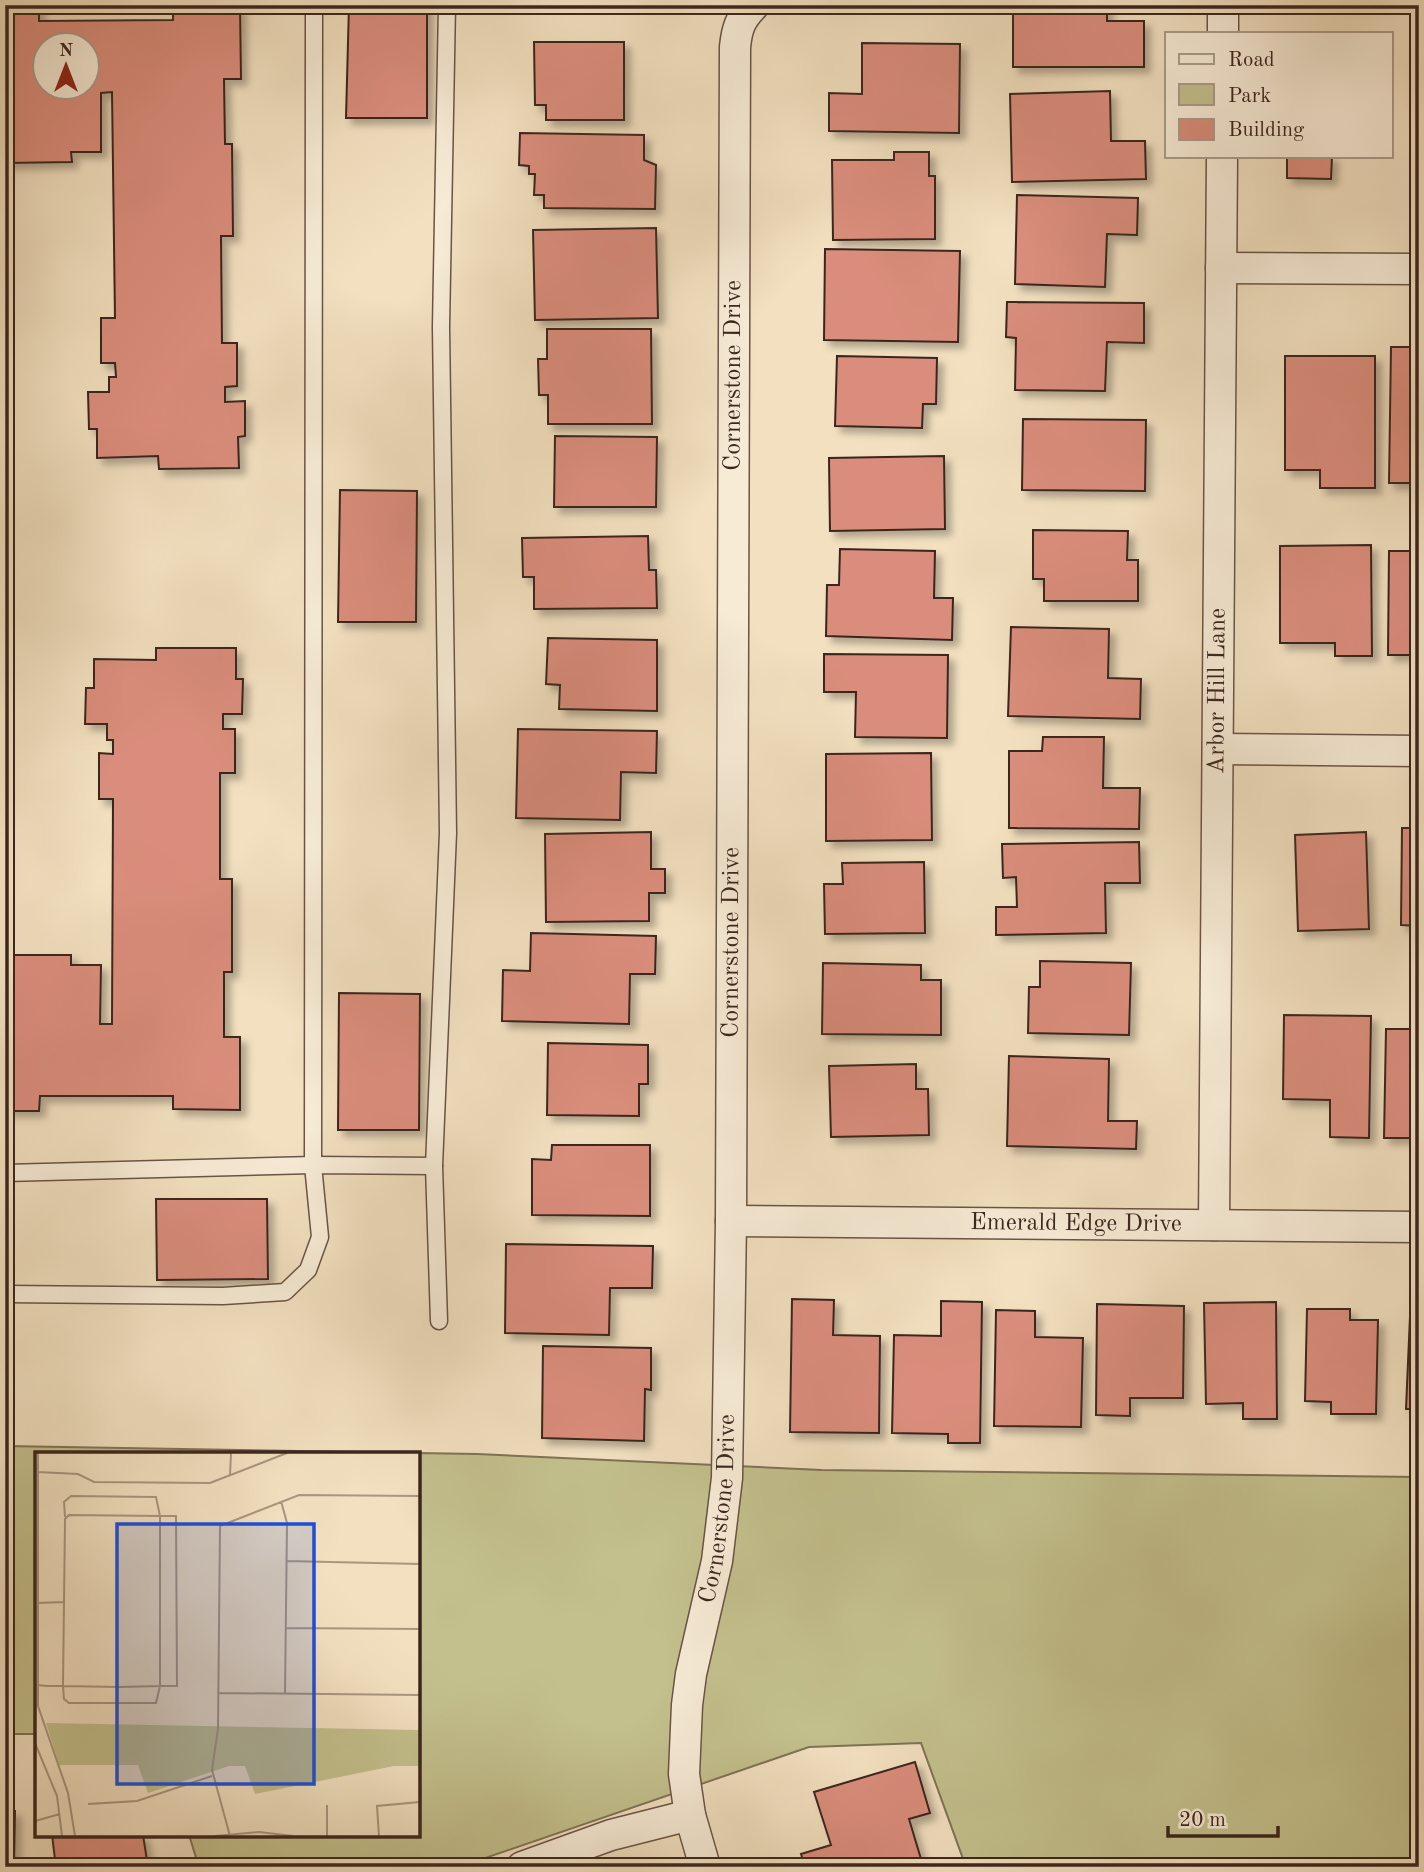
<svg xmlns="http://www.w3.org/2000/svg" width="1424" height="1872" font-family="'Old Standard TT',serif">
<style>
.green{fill:#c3c08d;stroke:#7f7356;stroke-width:2}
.building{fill:#da8d7b;stroke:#3b261e;stroke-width:2;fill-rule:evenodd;filter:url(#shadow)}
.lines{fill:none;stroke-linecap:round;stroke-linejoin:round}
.service-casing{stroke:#695446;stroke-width:19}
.minor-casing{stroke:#695446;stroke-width:33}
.service{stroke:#f7ebd6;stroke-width:16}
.minor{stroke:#f7ebd6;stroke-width:30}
.labels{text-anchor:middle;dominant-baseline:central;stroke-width:6;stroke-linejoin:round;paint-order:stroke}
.street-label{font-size:24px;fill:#3b261e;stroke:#f7ebd6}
.inset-road{fill:none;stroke:#a9967f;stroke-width:2}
.view{fill:#1d4ed8;fill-opacity:0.15;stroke:#1d4ed8;stroke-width:3.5}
.inset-edge{fill:none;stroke:#3b261e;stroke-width:3.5}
</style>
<defs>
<filter id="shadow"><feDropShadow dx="6" dy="6" stdDeviation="3.5" flood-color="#0004"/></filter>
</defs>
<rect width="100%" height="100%" fill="#f2e0c0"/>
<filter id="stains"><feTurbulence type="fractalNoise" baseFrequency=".00286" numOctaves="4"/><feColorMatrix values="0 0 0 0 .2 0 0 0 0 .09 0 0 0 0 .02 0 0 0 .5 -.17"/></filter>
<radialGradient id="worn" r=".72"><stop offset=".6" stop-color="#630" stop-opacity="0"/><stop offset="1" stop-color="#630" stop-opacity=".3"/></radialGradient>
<path class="green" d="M 5,1446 L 477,1454 L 821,1470 L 1419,1477 L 1419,1861 L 1392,1867 L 966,1867 L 921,1743 L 809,1747 L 459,1867 L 199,1867 L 189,1835 L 418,1835 L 418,1454 L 37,1454 L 37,1734 L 5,1734 Z"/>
<g class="building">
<path d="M 349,5 L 427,5 L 427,118 L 346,118 Z"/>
<path d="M 1013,5 L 1107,5 L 1107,21 L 1144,21 L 1144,67 L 1013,67 Z"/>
<path d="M 39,6 L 39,21 L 173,20 L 173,7 L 240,7 L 241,79 L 224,79 L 225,144 L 232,144 L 233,236 L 221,236 L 222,343 L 237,343 L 237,386 L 225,387 L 225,402 L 245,401 L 245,436 L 238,437 L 239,468 L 159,469 L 158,456 L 97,458 L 97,429 L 89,429 L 88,392 L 109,392 L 109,377 L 116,377 L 115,363 L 101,363 L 101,318 L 115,318 L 112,92 L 101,93 L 101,152 L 71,152 L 72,162 L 5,163 L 5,7 ZM 46,46 L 88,46 L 88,88 L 46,88 Z"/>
<path d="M 534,42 L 624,42 L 624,120 L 546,120 L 546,105 L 535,105 Z"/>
<path d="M 862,43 L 960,44 L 959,133 L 829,131 L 829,93 L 862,94 Z"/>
<path d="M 1110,91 L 1111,141 L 1145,141 L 1146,179 L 1012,182 L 1010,94 Z"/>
<path d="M 520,133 L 644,135 L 644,160 L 656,165 L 655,209 L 544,208 L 544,195 L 534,195 L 535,174 L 529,174 L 529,166 L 519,165 Z"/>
<path d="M 894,152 L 929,152 L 929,176 L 935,176 L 935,239 L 833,240 L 832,160 L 894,160 Z"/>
<path d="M 1287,156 L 1332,156 L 1331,179 L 1287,178 Z"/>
<path d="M 1017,195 L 1138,198 L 1137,235 L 1107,234 L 1105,287 L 1015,284 Z"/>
<path d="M 656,228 L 658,318 L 535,320 L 533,230 Z"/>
<path d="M 825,249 L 960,251 L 958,342 L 824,340 Z"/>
<path d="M 1007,302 L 1144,303 L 1144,343 L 1107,342 L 1105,391 L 1015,390 L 1016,338 L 1006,337 Z"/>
<path d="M 547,329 L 651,329 L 652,424 L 548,424 L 548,395 L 539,395 L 538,359 L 547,359 Z"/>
<path d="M 1391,347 L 1419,347 L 1419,483 L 1389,483 Z"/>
<path d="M 837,356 L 937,358 L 936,404 L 923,404 L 922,428 L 835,426 Z"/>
<path d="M 1285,356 L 1375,356 L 1375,488 L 1320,488 L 1320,470 L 1285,470 Z"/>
<path d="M 1023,419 L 1146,420 L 1145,491 L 1022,490 Z"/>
<path d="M 555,436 L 657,437 L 656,507 L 554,507 Z"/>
<path d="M 944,456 L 945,529 L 830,531 L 829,458 Z"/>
<path d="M 340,490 L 417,491 L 416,622 L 338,622 Z"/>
<path d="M 1033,530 L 1128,531 L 1127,560 L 1138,560 L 1138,601 L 1044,601 L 1044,579 L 1033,579 Z"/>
<path d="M 648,536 L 649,570 L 656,570 L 657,608 L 534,609 L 534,577 L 523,577 L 522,538 Z"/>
<path d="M 1371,545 L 1372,656 L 1335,656 L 1335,643 L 1280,643 L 1280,546 Z"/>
<path d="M 840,549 L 935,551 L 934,598 L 953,598 L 952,640 L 826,636 L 827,585 L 839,585 Z"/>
<path d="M 1389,551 L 1419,551 L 1419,655 L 1388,655 Z"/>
<path d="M 1011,627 L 1109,629 L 1108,678 L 1141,679 L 1140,719 L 1008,716 Z"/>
<path d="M 548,638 L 657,640 L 657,711 L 559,709 L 560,685 L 546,684 Z"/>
<path d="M 156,648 L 236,648 L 236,679 L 243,679 L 242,714 L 223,714 L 223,729 L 235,729 L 235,773 L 220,773 L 220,879 L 232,879 L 232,972 L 224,972 L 224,1037 L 240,1037 L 240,1110 L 173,1109 L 173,1096 L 40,1096 L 39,1111 L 5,1111 L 5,955 L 71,955 L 71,965 L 101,965 L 100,1024 L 112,1024 L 113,799 L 99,799 L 99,753 L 113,754 L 113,740 L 107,740 L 107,724 L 85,724 L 86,688 L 94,688 L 94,659 L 156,660 Z"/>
<path d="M 824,654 L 948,655 L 947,738 L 855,737 L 856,692 L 824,692 Z"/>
<path d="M 518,729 L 657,731 L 656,773 L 621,772 L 620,820 L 516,818 Z"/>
<path d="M 1043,737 L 1104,737 L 1103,788 L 1140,788 L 1139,829 L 1009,828 L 1009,751 L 1042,751 Z"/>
<path d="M 931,753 L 932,840 L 826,841 L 826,754 Z"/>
<path d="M 1402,828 L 1419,828 L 1419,926 L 1401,925 Z"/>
<path d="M 651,832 L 651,869 L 665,869 L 665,893 L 649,893 L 649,921 L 546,922 L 545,834 Z"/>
<path d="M 1366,832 L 1369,929 L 1298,931 L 1295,835 Z"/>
<path d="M 1139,842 L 1140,883 L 1105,883 L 1106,933 L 996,935 L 996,907 L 1017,907 L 1016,877 L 1003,878 L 1002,844 Z"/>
<path d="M 924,862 L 925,933 L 825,934 L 824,884 L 843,884 L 842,863 Z"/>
<path d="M 531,933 L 656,936 L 655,974 L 630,974 L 629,1024 L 502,1021 L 503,970 L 530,971 Z"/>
<path d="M 1040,961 L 1131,963 L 1129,1035 L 1028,1033 L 1029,987 L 1040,987 Z"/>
<path d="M 823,963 L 921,965 L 921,980 L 941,980 L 941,1035 L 822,1034 Z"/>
<path d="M 339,993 L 420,994 L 419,1130 L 338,1130 Z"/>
<path d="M 1284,1015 L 1371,1016 L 1369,1138 L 1330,1137 L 1330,1100 L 1283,1099 Z"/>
<path d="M 1386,1029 L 1419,1029 L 1419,1138 L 1384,1138 Z"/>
<path d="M 548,1043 L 648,1045 L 648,1084 L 639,1084 L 639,1116 L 547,1115 Z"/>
<path d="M 1009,1056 L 1109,1059 L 1108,1121 L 1137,1121 L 1136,1149 L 1007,1146 Z"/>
<path d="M 916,1064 L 916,1089 L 928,1089 L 929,1135 L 831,1137 L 829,1066 Z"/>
<path d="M 552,1145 L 650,1145 L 650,1216 L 532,1215 L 532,1159 L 551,1160 Z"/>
<path d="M 156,1199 L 267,1199 L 268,1279 L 157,1280 Z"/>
<path d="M 506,1244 L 653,1246 L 652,1288 L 610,1288 L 609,1335 L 505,1333 Z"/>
<path d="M 792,1299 L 834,1300 L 833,1335 L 880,1336 L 879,1433 L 790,1432 Z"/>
<path d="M 941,1301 L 982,1302 L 980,1443 L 948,1443 L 948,1434 L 892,1433 L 894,1335 L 941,1336 Z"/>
<path d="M 1276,1302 L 1277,1419 L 1243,1419 L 1243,1403 L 1206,1404 L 1204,1303 Z"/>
<path d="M 1097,1304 L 1184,1306 L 1183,1398 L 1130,1398 L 1130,1416 L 1096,1415 Z"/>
<path d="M 1307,1309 L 1350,1309 L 1350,1320 L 1378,1320 L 1376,1414 L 1331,1414 L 1331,1402 L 1305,1401 Z"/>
<path d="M 996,1310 L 1035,1311 L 1035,1337 L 1083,1338 L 1081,1427 L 994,1426 Z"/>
<path d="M 1410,1316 L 1419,1316 L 1419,1409 L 1406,1409 Z"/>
<path d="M 543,1346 L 651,1348 L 651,1390 L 645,1389 L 644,1441 L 542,1438 Z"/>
<path d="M 915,1762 L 930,1813 L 909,1819 L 921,1859 L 896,1867 L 805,1867 L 801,1854 L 831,1845 L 814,1792 Z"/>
<path d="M 5,1811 L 15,1811 L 14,1867 L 5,1867 Z"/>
<path d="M 52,1835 L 143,1835 L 148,1867 L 56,1867 Z"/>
</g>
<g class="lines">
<defs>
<g id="service">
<path d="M 434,1166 L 439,1321"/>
<path d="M 5,1173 L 313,1165 L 314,5"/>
<path d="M 5,1294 L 223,1296 L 285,1292 L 308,1270 L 320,1237 L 313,1165 L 434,1166 L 448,833 L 441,327 L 447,5"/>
</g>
<g id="minor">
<path d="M 1223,33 L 1223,5"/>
<path d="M 1221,268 L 1419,269"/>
<path d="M 1218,749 L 1419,751"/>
<path id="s1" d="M 731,1221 L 1419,1227"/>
<path id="s2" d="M 1214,1225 L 1222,156"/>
<path d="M 522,1867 L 611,1835 L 690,1815"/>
<path id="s3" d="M 705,1867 L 690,1815 L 684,1774 L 687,1705 L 691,1674 L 717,1561 L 727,1478 L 731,1221 L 735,47 C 737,28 740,19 754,5"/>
</g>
</defs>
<use href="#service" class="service-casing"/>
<use href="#minor" class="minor-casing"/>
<use href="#service" class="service"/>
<use href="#minor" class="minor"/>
</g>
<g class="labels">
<g class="street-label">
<text stroke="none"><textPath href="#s3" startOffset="1498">Cornerstone Drive</textPath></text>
<text stroke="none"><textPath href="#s2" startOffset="534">Arbor Hill Lane</textPath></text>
<text stroke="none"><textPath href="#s3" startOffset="931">Cornerstone Drive</textPath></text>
<text stroke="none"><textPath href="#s1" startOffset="345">Emerald Edge Drive</textPath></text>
<text stroke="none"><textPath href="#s3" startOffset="364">Cornerstone Drive</textPath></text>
</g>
</g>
<g transform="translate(35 1452)">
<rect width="385" height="385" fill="#f2e0c0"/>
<path d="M 11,271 L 385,278 L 385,314 L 359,314 L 220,342 L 210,314 L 194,314 L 113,341 L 103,313 L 24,313 Z" fill="#c3c08d"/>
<path class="inset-road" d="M 3,1 L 3,254 L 33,341 L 40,384M 3,20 L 43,22 L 59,30 L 175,31 L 252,1M 195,23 L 196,1M 246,49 L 252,71 L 250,242M 251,109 L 385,112M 2,151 L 29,150M 251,176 L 385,177M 2,233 L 12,234 L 28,234 L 84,235 L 125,234 L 125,64 L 34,63 L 30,67 L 28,234 L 29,247 L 34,251 L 121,251 L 125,234 L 142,234 L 141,64 L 125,64 L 121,45 L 36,44 L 29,50 L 30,65M 183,241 L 385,243M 0,291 L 22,344 L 27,384M 53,352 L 102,349 L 177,324M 292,353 L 292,384M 0,369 L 25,362M 180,384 L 224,380 L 258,384M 195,384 L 177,318 L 183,277 L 185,74 L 264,43 L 385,44M 344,384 L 342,354 L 385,350"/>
<path class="view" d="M 82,72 L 279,72 L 279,332 L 82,332 Z"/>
<rect width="385" height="385" class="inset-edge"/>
</g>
<rect width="1424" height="1872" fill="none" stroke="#f2e0c0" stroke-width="28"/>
<rect x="7" y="7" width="1410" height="1858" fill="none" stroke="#3b261e" stroke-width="3.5"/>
<rect x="14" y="14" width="1396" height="1844" fill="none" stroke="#3b261e" stroke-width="2"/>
<rect x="1165" y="32" width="228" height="126" fill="#f7ebd6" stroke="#ac9c8c" stroke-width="2"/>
<rect x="1179" y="54" width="35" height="10" fill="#f7ebd6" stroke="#ac9c8c" stroke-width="2"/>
<text x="1228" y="66" font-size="21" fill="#3b261e">Road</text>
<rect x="1179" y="84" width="35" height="21" fill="#c3c08d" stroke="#ac9c8c" stroke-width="2"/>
<text x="1228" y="102" font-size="21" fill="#3b261e">Park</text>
<rect x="1179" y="119" width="35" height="21" fill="#da8d7b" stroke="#ac9c8c" stroke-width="2"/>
<text x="1228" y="136" font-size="21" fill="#3b261e">Building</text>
<g transform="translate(66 66)"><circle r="33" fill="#f7ebd6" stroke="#ac9c8c" stroke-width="2"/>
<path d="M0-5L12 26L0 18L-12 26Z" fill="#8f2418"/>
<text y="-10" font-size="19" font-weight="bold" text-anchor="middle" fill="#3b261e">N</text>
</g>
<path d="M1168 1826v10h110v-10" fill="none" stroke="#3b261e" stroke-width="3.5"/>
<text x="1179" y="1826" font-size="21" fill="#3b261e" stroke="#f7ebd6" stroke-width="5" paint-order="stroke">20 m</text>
<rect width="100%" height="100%" filter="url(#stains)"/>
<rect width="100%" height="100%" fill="url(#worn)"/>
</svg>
